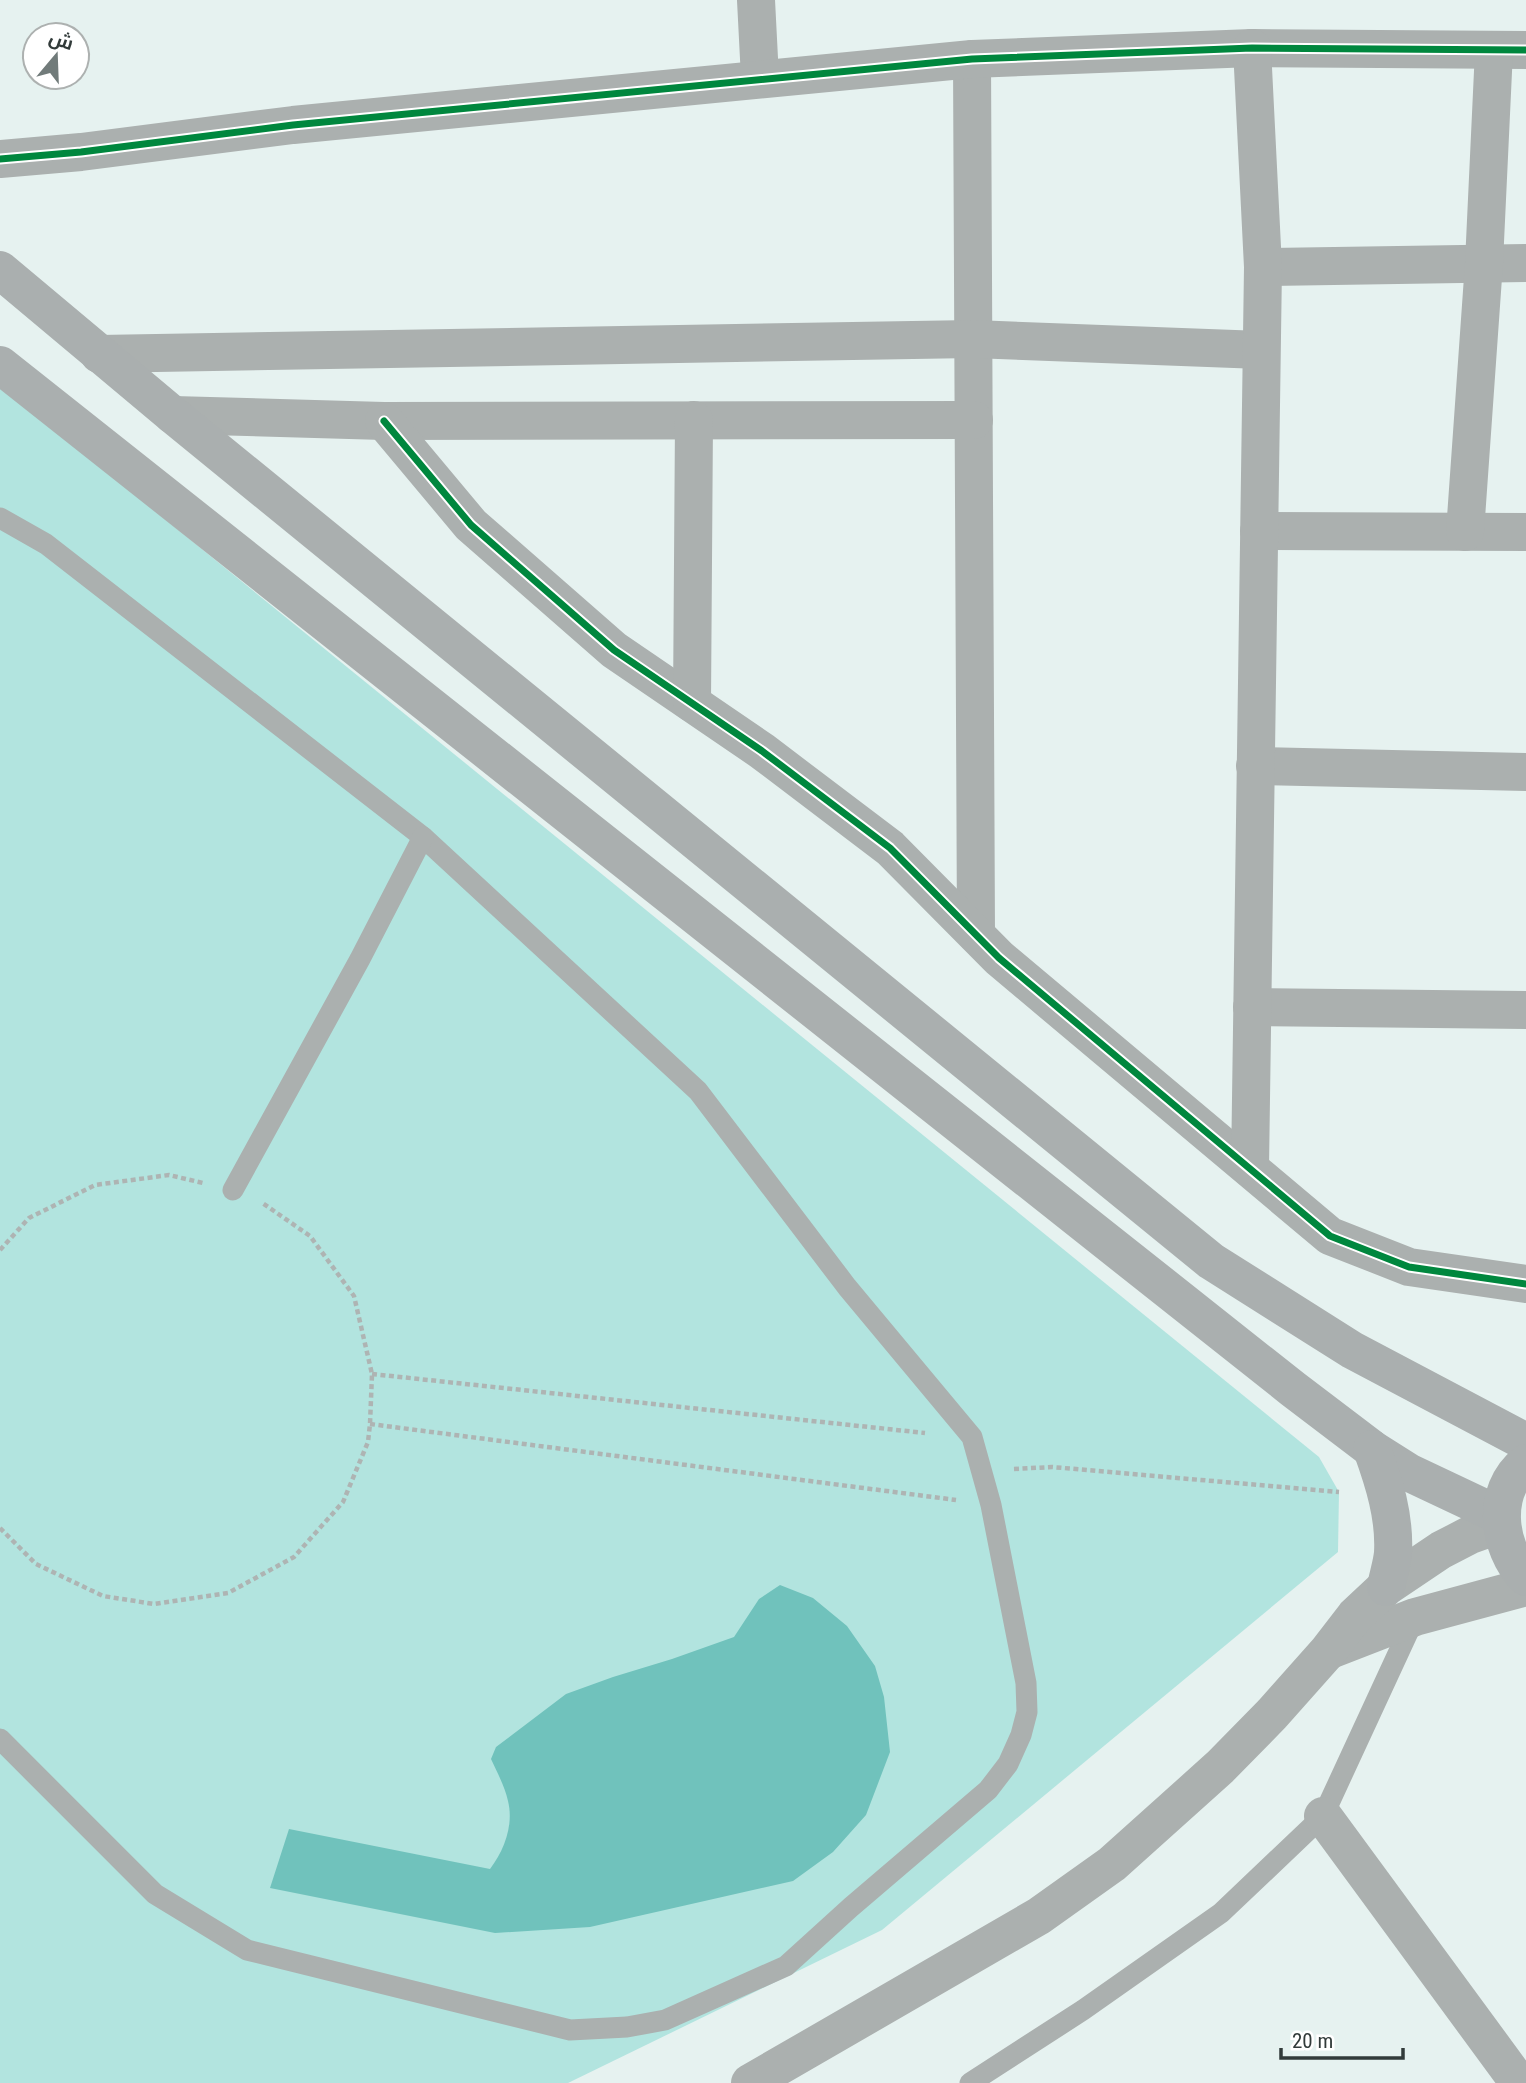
<svg xmlns="http://www.w3.org/2000/svg" width="1526" height="2083" font-family="'Roboto Condensed',Cairo,sans-serif">
<style>
.green{fill:#b2e4df}
.water{fill:#70c2bc}
.lines{fill:none;stroke-linecap:round;stroke-linejoin:round}
.path{stroke:#aeb4b3;stroke-width:4.5;stroke-dasharray:5 3.5;stroke-linecap:butt}
.lane{stroke:#abb0af;stroke-width:21}
.street{stroke:#abb0af;stroke-width:38}
.secondary{stroke:#aaafaf;stroke-width:38}
.cycleway-casing{stroke:#fff;stroke-width:11}
.cycleway{stroke:#00873e;stroke-width:7}
</style>
<rect width="100%" height="100%" fill="#e6f2f0"/>
<path class="green" d="M 0,385 L 1319,1457 L 1339,1492 L 1338,1552 L 882,1930 L 568,2083 L 0,2083 Z"/>
<path class="water" d="M 780,1585 L 813,1598 L 847,1626 L 875,1666 L 884,1697 L 890,1752 L 866,1815 L 833,1852 L 793,1881 L 590,1927 L 495,1933 L 270,1888 L 289,1829 L 490,1869 C 504,1851 514,1825 508,1801 C 505,1787 497,1772 491,1759 L 496,1747 L 566,1694 L 613,1677 L 672,1659 L 734,1637 L 759,1599 Z"/>
<g class="lines">
<g class="path">
<path d="M 0,1250 L 29,1218 L 95,1185 L 169,1175 L 203,1183"/>
<path d="M 372,1374 L 925,1433"/>
<path d="M 370,1424 L 956,1500"/>
<path d="M 1014,1469 L 1052,1467 L 1339,1492"/>
<path d="M 0,1528 L 36,1564 L 103,1596 L 154,1604 L 228,1593 L 294,1557 L 343,1502 L 368,1442 L 370,1424 L 372,1374 L 354,1296 L 310,1236 L 261,1202"/>
</g>
<g class="lane">
<path d="M 0,518 L 46,544 L 423,837 L 698,1091 L 847,1287 L 972,1437 L 991,1505 L 1026,1683 L 1027,1712 L 1021,1735 L 1008,1764 L 988,1790 L 851,1907 L 786,1966 L 665,2020 L 627,2027 L 570,2030 L 247,1950 L 155,1894 L 0,1739"/>
<path d="M 233,1190 L 360,959 L 423,837"/>
<path d="M 970,2083 L 1083,2010 L 1221,1913 L 1323,1816 L 1415,1617"/>
</g>
<g class="street">
<path d="M 756,0 L 760,78"/>
<path d="M 972,59 L 976,934"/>
<path d="M 0,159 L 81,152 L 293,125 L 972,59 L 1252,48 L 1526,50"/>
<path d="M 1263,267 L 1526,263"/>
<path d="M 99,354 L 973,339 L 1261,350"/>
<path d="M 173,415 L 384,421 L 974,420"/>
<path d="M 384,421 L 471,525 L 614,650 L 762,751 L 890,848 L 999,958 L 1330,1236 L 1409,1267 L 1526,1284"/>
<path d="M 1259,531 L 1526,532"/>
<path d="M 1465,532 L 1484,263 L 1494,50"/>
<path d="M 692,703 L 694,420"/>
<path d="M 1255,766 L 1526,772"/>
<path d="M 1252,1007 L 1526,1010"/>
<path d="M 1250,1168 L 1263,267 L 1252,48"/>
<path d="M 1330,1650 L 1415,1617 L 1526,1587"/>
<path d="M 1323,1816 L 1519,2083"/>
<path d="M 750,2083 L 1039,1916 L 1112,1864 L 1220,1767 L 1272,1714 L 1328,1651 L 1355,1616 L 1386,1587 L 1441,1550 L 1470,1535 L 1501,1524"/>
</g>
<g class="secondary">
<path d="M 0,270 L 173,415 L 1211,1261 L 1352,1350 L 1526,1442"/>
<path d="M 0,365 L 1293,1389 L 1372,1449 L 1410,1473 L 1501,1516"/>
<path d="M 1372,1449 C 1384,1482 1395,1517 1393,1553 C 1392,1564 1388,1576 1386,1587"/>
<path d="M 1526,1463 C 1491,1491 1497,1547 1526,1577"/>
</g>
<defs>
<g id="cycleway">
<path d="M 0,159 L 81,152 L 293,125 L 972,59 L 1252,48 L 1526,50"/>
<path d="M 384,421 L 471,525 L 614,650 L 762,751 L 890,848 L 999,958 L 1330,1236 L 1409,1267 L 1526,1284"/>
</g>
</defs>
<use href="#cycleway" class="cycleway-casing"/>
<use href="#cycleway" class="cycleway"/>
</g>
<g transform="translate(56 56) rotate(19)"><circle r="33" fill="#ffffff" stroke="#adb1b0" stroke-width="2"/>
<path d="M0-5L12 26L0 18L-12 26Z" fill="#717b7a"/>
<text y="-10" font-size="19" font-weight="bold" text-anchor="middle" fill="#323b3a">ش</text>
</g>
<path d="M1281 2048v10h122v-10" fill="none" stroke="#323b3a" stroke-width="3.5"/>
<text x="1292" y="2048" font-size="21" fill="#323b3a" stroke="#ffffff" stroke-width="5" paint-order="stroke">20 m</text>
</svg>
